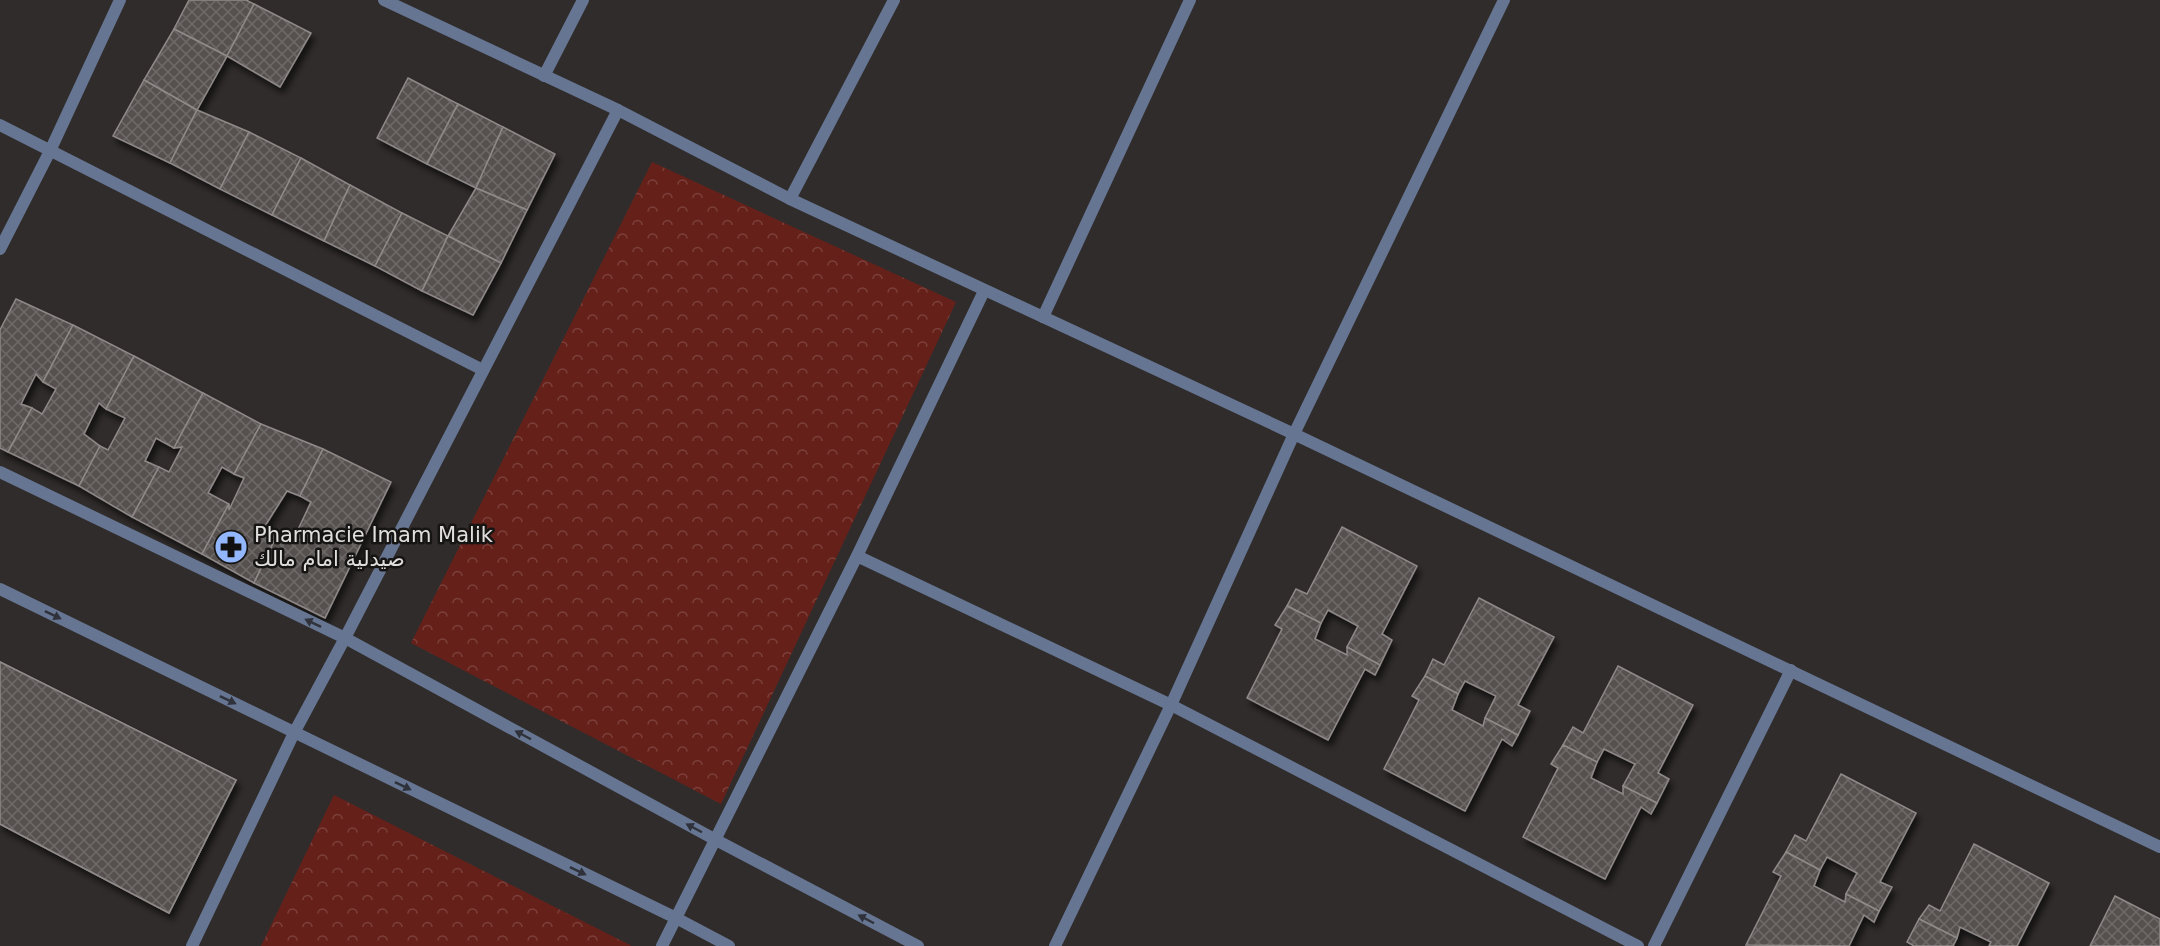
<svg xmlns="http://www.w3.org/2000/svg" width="2160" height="946" font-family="'DejaVu Sans','Noto Sans Arabic',sans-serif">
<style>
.park{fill:url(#park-crowns)}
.building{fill:url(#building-cross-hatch);stroke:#8f8988;stroke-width:1.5;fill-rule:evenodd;filter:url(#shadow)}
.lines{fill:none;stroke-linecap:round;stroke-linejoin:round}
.street{stroke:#667592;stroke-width:12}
.oneway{fill:#2f323a}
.labels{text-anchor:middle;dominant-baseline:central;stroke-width:5;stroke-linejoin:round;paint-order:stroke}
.poi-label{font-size:21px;fill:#e1dedd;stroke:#171514;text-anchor:start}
</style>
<defs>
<pattern id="park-crowns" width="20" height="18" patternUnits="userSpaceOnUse" patternTransform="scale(1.5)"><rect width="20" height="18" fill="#66201a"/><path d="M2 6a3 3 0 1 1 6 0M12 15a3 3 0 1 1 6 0" fill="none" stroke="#7c403b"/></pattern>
<pattern id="building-cross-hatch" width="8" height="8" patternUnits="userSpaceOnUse" patternTransform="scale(1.5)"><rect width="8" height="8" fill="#565150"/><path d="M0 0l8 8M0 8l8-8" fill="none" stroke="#6e6a69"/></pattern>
<filter id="shadow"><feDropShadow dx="3.5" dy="6" stdDeviation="3" flood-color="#0009"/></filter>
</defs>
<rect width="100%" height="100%" fill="#302c2b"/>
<g class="park">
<path d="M 652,162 L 956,302 L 721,804 L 411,643 Z"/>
<path d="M 334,795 L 632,946 L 261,946 Z"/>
</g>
<g class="building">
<path d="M 189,0 L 246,0 L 254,4 L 227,56 L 174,29 Z"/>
<path d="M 254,4 L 311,33 L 280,87 L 227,56 Z"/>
<path d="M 174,29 L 227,56 L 197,110 L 144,80 Z"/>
<path d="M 408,78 L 458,104 L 427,164 L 377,138 Z"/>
<path d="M 144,80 L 197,110 L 170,163 L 113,136 Z"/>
<path d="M 458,104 L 503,127 L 476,188 L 427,164 Z"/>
<path d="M 197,110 L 249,132 L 220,189 L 170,163 Z"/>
<path d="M 503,127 L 555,154 L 527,210 L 476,188 Z"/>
<path d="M 249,132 L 301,158 L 272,215 L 220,189 Z"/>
<path d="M 301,158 L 350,185 L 324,241 L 272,215 Z"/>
<path d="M 350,185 L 402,213 L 375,266 L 324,241 Z"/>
<path d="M 476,188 L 527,210 L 501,263 L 448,236 Z"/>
<path d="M 402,213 L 448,236 L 422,291 L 375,266 Z"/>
<path d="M 448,236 L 501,263 L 473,315 L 422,291 Z"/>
<path d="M 16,299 L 73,325 L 43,382 L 36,374 L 21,404 L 32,408 L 8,452 L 0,448 L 0,330 Z"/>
<path d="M 73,325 L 134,356 L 106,409 L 99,403 L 84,434 L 100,446 L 79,486 L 8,452 L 32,408 L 42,414 L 56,389 L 43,382 Z"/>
<path d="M 134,356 L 203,393 L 174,448 L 156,438 L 145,461 L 159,467 L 132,517 L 79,486 L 100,446 L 108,450 L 125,418 L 106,409 Z"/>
<path d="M 203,393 L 261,424 L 234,474 L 222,467 L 208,493 L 229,504 L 202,554 L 132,517 L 159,467 L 169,472 L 182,447 L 174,448 Z"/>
<path d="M 261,424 L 323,449 L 300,496 L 287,491 L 265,526 L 278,533 L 254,583 L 202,554 L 229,504 L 229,510 L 244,478 L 234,474 Z"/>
<path d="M 323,449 L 391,482 L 325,618 L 254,583 L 278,533 L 293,540 L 311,502 L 300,496 Z"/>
<path d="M 1342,527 L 1417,566 L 1382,634 L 1392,640 L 1380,665 L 1347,647 L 1358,626 L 1328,610 L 1321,623 L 1287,606 L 1296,589 L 1307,594 Z"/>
<path d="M 1479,598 L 1554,637 L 1518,705 L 1530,711 L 1518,735 L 1485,718 L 1496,696 L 1465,681 L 1458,694 L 1425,676 L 1433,659 L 1444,665 Z"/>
<path d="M 1287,606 L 1321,623 L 1315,639 L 1347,655 L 1347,647 L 1380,665 L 1375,675 L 1365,669 L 1328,740 L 1247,698 L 1282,629 L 1275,625 Z"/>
<path d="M 0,662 L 236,780 L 169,913 L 0,824 L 0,762 L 16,771 L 31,744 L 10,732 L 0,750 ZM 74,764 L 96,776 L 80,804 L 59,792 ZM 135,796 L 157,808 L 142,835 L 120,823 Z"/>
<path d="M 0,662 L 236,780 L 169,913 L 0,824 Z"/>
<path d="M 1618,666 L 1693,705 L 1658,773 L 1669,779 L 1657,803 L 1623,786 L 1635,764 L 1604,749 L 1597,762 L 1563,745 L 1573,727 L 1583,733 Z"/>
<path d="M 1425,676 L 1458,694 L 1452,710 L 1483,726 L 1485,718 L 1518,735 L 1512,746 L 1502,739 L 1465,811 L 1384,769 L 1419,700 L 1412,696 Z"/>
<path d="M 1563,745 L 1597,762 L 1591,778 L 1623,794 L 1623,786 L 1657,803 L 1651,814 L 1641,807 L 1605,879 L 1523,837 L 1558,768 L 1551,764 Z"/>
<path d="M 1841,774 L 1916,813 L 1880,882 L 1892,887 L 1879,911 L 1846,894 L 1857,873 L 1827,857 L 1820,870 L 1786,852 L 1795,835 L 1806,841 Z"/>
<path d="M 1974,844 L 2049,883 L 2017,946 L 1989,946 L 1991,942 L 1960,927 L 1957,938 L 1919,919 L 1929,905 L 1940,911 Z"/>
<path d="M 1786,852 L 1820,870 L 1814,886 L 1845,902 L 1846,894 L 1879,911 L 1874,922 L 1864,915 L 1849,946 L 1746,945 L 1781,876 L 1773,872 Z"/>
<path d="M 2115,896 L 2160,919 L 2160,946 L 2090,946 Z"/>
<path d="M 1919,919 L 1957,938 L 1953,946 L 1914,946 L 1907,942 Z"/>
</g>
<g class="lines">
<g class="street">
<path d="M 384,0 L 618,110 L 790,199 L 1294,434 L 2160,847"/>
<path d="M 544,76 L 583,0"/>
<path d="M 0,125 L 483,370"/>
<path d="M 790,199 L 894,0"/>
<path d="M 0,249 L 50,151 L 120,0"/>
<path d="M 1043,317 L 1190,0"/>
<path d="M 0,472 L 345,638 L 716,840 L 918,946"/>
<path d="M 857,556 L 1171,705 L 1638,946"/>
<path d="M 0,589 L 676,918 L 729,946"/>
<path d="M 192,946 L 294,733 L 345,638 L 618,110"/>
<path d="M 662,946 L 857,556 L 984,291"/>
<path d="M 1055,946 L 1171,705 L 1294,434 L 1504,0"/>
<path d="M 1654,946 L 1791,670"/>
</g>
</g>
<defs><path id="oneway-solid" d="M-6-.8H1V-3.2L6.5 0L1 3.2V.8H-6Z" transform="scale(1.5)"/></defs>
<g class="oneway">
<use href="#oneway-solid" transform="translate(53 615) rotate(26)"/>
<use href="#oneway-solid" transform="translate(313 623) rotate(-154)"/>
<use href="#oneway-solid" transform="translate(228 700) rotate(26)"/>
<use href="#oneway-solid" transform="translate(523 735) rotate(-152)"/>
<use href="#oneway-solid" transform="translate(403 786) rotate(26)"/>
<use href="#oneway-solid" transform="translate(694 828) rotate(-152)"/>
<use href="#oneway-solid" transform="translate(578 871) rotate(26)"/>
<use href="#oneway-solid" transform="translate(866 919) rotate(-152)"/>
</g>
<defs>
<symbol id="pharmacy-disc" viewBox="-11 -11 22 22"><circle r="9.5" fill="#93b7fd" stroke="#171514"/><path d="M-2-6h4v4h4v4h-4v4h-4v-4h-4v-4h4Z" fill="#111"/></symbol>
</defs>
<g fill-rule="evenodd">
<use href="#pharmacy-disc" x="212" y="528" width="38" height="38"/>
</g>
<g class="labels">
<g class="poi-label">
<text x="254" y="535">Pharmacie Imam Malik<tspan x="254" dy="24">صيدلية امام مالك</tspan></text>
</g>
</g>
</svg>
